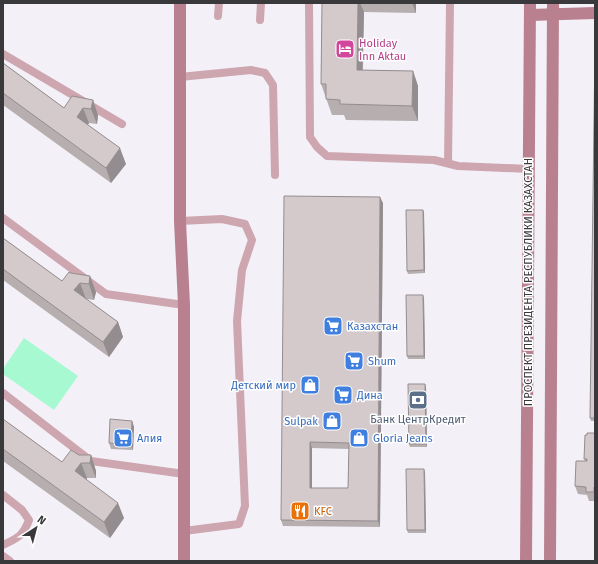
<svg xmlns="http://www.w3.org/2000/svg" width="598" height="564" font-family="'Fira Sans',sans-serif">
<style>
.green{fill:#a6f9d1}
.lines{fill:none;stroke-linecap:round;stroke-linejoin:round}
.lane{stroke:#cea6b0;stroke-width:8}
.secondary{stroke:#b98190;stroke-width:12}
.wall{fill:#b6aeaf;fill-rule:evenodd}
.shaded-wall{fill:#948d8f}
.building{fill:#d4cacc;stroke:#948d8f;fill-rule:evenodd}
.labels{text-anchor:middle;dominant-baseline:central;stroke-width:3;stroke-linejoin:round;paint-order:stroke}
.hotel-label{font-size:11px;fill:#b23c85;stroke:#fff;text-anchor:start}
.street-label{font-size:11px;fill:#39383b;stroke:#fff}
.shop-label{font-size:11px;fill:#366cbe;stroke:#fff;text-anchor:start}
.service-label{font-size:11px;fill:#4e5e75;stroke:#fff}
.food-label{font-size:11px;fill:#c56008;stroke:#fff;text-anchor:start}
</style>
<rect width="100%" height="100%" fill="#f3f0f8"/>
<path class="green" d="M 24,338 L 78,376 L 54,410 L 3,374 L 3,369 Z"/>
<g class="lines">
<g class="lane">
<path d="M 309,3 L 310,137 L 317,147 L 327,156 L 434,160 L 458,166 L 529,169"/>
<path d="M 218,16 L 219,3"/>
<path d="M 260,20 L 261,3"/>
<path d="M 3,54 L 122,124"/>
<path d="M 180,77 L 251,70 L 265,73 L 273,85 L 275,175"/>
<path d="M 448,163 L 450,3"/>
<path d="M 3,218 L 106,294 L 184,305"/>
<path d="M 180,221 L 222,219 L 245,224 L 252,240 L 242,270 L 237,321 L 245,506 L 239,524 L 184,531"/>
<path d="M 3,393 L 91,461 L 184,474"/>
<path d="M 3,495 L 22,510 L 29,520 C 23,536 18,538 3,545"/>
<path d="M 3,556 L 10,561"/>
</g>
<g class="secondary">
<path d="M 180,3 L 180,221 L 184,305 L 184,561"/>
<path d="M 530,15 L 595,13"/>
<path d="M 526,561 L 530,3"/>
<path d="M 550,561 L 553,3"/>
</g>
</g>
<g class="wall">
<path d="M 322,3 L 416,3 L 416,13 L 364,12 L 363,70 L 413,71 L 418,86 L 418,121 L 346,120 L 344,115 L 332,115 L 321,84 Z"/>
<path d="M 595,47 L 595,421 L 591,421 L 590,418 Z"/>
<path d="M 3,63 L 64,108 L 93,100 L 98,115 L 97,124 L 89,123 L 88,125 L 126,164 L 111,183 L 3,105 Z"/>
<path d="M 383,203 L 380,527 L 283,526 L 281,520 ZM 312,448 L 349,449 L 348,488 L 312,488 Z"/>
<path d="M 423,210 L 424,213 L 425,273 L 408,274 L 407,271 Z"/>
<path d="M 3,238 L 62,281 L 71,273 L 90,276 L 96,292 L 94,300 L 86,299 L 118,322 L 123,337 L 109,357 L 3,280 Z"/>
<path d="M 424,298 L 425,359 L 408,359 L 407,356 Z"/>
<path d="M 426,387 L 427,447 L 410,447 L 409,444 Z"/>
<path d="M 3,419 L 62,462 L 79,455 L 91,455 L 96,471 L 96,478 L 87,478 L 86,479 L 124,518 L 110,538 L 3,461 Z"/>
<path d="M 132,421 L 134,427 L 133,450 L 111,449 L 109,443 Z"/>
<path d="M 595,433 L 595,501 L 589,501 L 587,495 L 578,494 L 575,486 L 585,461 L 584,459 L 587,435 Z"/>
<path d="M 425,472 L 426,533 L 408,533 L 407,530 Z"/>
</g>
<g class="shaded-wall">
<path d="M 358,3 L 360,3 L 364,12 L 362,85 L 357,70 Z"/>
<path d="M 412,3 L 416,3 L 416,13 Z"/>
<path d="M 413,71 L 418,86 L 418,121 L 412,106 Z"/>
<path d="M 93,100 L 98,115 L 97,124 L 91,109 Z"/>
<path d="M 83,108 L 89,123 L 82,132 L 77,117 Z"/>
<path d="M 120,148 L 126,164 L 111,183 L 106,168 Z"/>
<path d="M 380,197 L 383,203 L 380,527 L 378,521 Z"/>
<path d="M 423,210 L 424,213 L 425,273 L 424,270 Z"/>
<path d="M 90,276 L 96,292 L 94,300 L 89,284 Z"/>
<path d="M 80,283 L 86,299 L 74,290 Z"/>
<path d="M 423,295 L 424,298 L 425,359 L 424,356 Z"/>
<path d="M 118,322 L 123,337 L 109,357 L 103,342 Z"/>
<path d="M 425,384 L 426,387 L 427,447 L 426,444 Z"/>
<path d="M 132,421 L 134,427 L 133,450 L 131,444 Z"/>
<path d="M 310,442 L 312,448 L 312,494 L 310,488 Z"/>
<path d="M 91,455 L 96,471 L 96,478 L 90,463 Z"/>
<path d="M 81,463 L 87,478 L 81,487 L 75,471 Z"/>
<path d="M 424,469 L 425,472 L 426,533 L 425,530 Z"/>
<path d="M 594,487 L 595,491 L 595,496 L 594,492 Z"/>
<path d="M 118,503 L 124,518 L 110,538 L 104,522 Z"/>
</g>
<g class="building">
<path d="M 322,3 L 358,3 L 357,70 L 413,71 L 412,106 L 340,104 L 340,100 L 326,99 L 326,84 L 321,84 Z"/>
<path d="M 595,47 L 595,418 L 590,418 Z"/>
<path d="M 3,63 L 64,108 L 72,96 L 93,100 L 91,109 L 83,108 L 77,117 L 120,148 L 106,168 L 3,93 Z"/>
<path d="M 284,196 L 380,197 L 378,521 L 281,520 ZM 310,442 L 349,443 L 348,488 L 310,488 Z"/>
<path d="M 406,210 L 423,210 L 424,270 L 407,271 Z"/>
<path d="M 3,238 L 62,281 L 69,272 L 71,273 L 90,276 L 89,284 L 80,283 L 74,290 L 118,322 L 103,342 L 3,269 Z"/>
<path d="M 406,295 L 423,295 L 424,356 L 407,356 Z"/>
<path d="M 408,384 L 425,384 L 426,444 L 409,444 Z"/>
<path d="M 3,419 L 62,462 L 71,450 L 79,455 L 91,455 L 90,463 L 81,463 L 75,471 L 118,503 L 104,522 L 3,449 Z"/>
<path d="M 110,419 L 132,421 L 131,444 L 109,443 Z"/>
<path d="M 587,433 L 595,433 L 595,487 L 594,487 L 594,492 L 586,492 L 586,487 L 575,486 L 576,461 L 587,461 L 587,459 L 584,459 L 585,435 L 587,435 Z"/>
<path d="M 406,469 L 424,469 L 425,530 L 407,530 Z"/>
</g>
<defs>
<symbol id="hotel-square" viewBox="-11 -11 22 22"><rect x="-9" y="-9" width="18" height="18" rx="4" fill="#d1479c" stroke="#fff"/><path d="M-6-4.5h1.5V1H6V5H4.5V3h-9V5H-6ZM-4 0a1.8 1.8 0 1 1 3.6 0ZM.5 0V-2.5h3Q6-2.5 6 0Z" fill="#fff"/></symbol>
<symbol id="supermarket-square" viewBox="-11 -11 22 22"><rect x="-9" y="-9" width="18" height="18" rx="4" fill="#3f7fe0" stroke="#fff"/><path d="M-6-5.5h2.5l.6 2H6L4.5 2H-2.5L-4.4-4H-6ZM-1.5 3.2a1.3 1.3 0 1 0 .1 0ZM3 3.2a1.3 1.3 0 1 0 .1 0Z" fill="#fff"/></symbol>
<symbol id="shop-square" viewBox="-11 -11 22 22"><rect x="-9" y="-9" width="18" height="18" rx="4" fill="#3f7fe0" stroke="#fff"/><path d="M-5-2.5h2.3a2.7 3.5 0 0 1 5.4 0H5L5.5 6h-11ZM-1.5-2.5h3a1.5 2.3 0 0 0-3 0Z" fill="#fff"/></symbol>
<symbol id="bank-square" viewBox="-11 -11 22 22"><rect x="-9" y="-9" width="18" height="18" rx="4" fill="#5c6f8a" stroke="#fff"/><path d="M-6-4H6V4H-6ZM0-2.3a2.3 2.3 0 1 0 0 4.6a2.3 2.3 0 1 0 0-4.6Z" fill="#fff"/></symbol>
<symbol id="restaurant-square" viewBox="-11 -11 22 22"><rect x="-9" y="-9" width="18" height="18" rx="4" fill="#e8710a" stroke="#fff"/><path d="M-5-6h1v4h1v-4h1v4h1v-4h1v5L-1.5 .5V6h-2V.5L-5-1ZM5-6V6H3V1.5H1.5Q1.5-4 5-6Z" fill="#fff"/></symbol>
</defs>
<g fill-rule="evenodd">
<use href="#hotel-square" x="334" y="38" width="22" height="22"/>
<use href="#supermarket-square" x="322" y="315" width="22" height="22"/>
<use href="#supermarket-square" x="343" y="350" width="22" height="22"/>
<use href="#shop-square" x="299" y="374" width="22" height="22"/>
<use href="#supermarket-square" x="332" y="384" width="22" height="22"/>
<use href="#bank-square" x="407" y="389" width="22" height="22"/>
<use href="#shop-square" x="321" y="410" width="22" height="22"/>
<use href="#supermarket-square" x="112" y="427" width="22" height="22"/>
<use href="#shop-square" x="348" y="427" width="22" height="22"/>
<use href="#restaurant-square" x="289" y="500" width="22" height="22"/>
</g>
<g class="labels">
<g class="hotel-label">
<text x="359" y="43">Holiday<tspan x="359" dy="13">Inn Aktau</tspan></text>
</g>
<g class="street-label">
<text transform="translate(528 282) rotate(-90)">ПРОСПЕКТ ПРЕЗИДЕНТА РЕСПУБЛИКИ КАЗАХСТАН</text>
</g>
<g class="shop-label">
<text x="347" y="326">Казахстан</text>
<text x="368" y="361">Shum</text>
<text x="296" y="385" text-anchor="end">Детский мир</text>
<text x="357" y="395">Дина</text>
<text x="318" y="421" text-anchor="end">Sulpak</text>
<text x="137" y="438">Алия</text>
<text x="373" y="438">Gloria Jeans</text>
</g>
<g class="service-label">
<text x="418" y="419">Банк ЦентрКредит</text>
</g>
<g class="food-label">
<text x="314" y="511">KFC</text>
</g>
</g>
<rect width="598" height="564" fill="none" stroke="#39383b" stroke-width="8"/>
<g transform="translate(36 528) rotate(36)" stroke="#ffffff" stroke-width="3" paint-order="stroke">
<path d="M0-3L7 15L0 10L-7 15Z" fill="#39383b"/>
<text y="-6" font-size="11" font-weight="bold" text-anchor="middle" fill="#39383b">N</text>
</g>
</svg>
